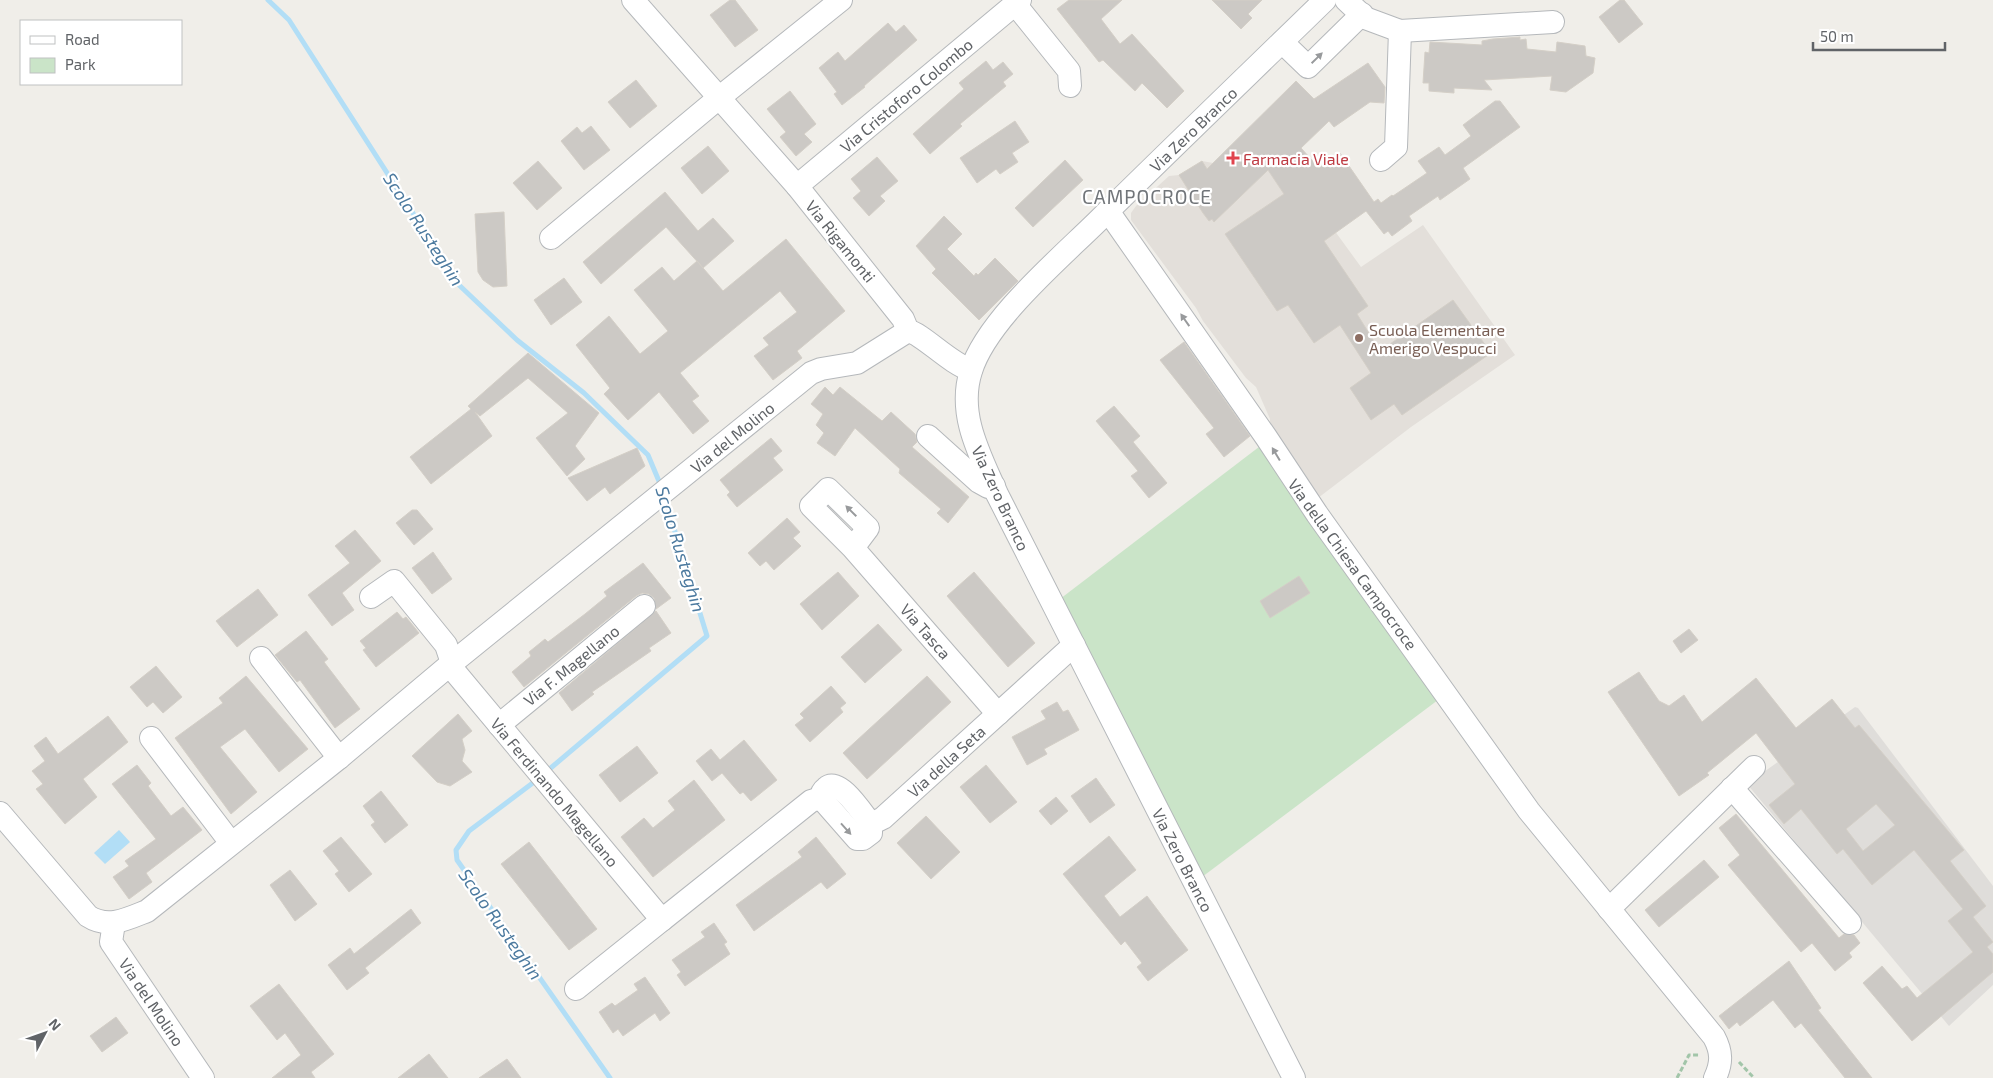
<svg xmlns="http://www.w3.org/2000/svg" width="1993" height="1078" font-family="'Exo 2',sans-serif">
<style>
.industrial{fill:#dfddda}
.education{fill:#e3dfda}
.green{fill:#cae4c8}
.water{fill:#b2def6}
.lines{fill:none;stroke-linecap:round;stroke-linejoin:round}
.stream{stroke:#b2def6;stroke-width:5}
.building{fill:#ccc9c5;stroke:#d4cfc7;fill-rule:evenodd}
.minor-casing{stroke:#b5b8bb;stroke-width:24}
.path{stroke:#a2c5a9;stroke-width:3;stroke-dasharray:5 2.5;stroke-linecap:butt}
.minor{stroke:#fff;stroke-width:22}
.oneway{fill:#989a9c}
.health-dot{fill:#e0444e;stroke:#fff;stroke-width:2}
.education-dot{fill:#8d6e63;stroke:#fff;stroke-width:2}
.labels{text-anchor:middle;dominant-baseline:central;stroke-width:4.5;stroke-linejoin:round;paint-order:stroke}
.street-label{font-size:16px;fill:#606367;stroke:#fff}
.health-label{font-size:16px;fill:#be3a42;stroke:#fff;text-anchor:start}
.education-label{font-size:16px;fill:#785e54;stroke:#fff;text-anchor:start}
.water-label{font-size:18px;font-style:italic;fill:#4c7a9f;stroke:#fff}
.quarter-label{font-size:19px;letter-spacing:1px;fill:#717579;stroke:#fff}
</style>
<rect width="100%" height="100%" fill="#f0eee9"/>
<path class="industrial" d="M 1855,707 L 1858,708 L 1993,886 L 1993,985 L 1949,1026 L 1747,784 Z"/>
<path class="education" d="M 1281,157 L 1361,267 L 1423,225 L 1515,355 L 1411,427 L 1318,498 L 1270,428 L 1270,419 L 1256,387 L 1246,378 L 1203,321 L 1196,308 L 1131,220 L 1131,213 L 1136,206 L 1169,176 L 1179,175 L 1202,161 L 1213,163 L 1243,194 Z"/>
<path class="green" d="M 1272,437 L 1442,697 L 1202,877 L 1060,599 Z"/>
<path class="water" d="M 119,830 L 130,842 L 105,864 L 94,853 Z"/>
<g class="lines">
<g class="stream">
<path d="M 268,0 L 289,20 L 459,285 L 517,340 L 584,393 L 648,455 L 661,486"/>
<path d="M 546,772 L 707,636 L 665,499"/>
<path d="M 538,779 L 469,831 L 456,850 L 457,860 L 610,1078"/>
</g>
</g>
<g class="building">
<path d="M 730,0 L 735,0 L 758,30 L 735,47 L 710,15 Z"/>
<path d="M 1069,0 L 1122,0 L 1101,19 L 1120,44 L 1132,34 L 1184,91 L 1167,108 L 1142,83 L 1135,91 L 1103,60 L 1099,62 L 1057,9 Z"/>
<path d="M 1212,0 L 1262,0 L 1248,14 L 1252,18 L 1241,29 Z"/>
<path d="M 1620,0 L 1624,0 L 1643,24 L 1619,43 L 1599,17 Z"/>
<path d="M 888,23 L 896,32 L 904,25 L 917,40 L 864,86 L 865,87 L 842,105 L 834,94 L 837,92 L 819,68 L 838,52 L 845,61 Z"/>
<path d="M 1520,37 L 1520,40 L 1526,39 L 1527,49 L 1556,52 L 1557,42 L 1585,46 L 1586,56 L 1595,58 L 1593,73 L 1566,92 L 1550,90 L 1552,76 L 1484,80 L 1492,90 L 1454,88 L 1454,93 L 1429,91 L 1429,83 L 1423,83 L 1425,52 L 1429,53 L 1430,42 L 1482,45 L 1482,41 L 1493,39 Z"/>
<path d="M 986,61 L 993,70 L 1003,62 L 1013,74 L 1003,82 L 1006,86 L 960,124 L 962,126 L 930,154 L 913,134 L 964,89 L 959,83 Z"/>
<path d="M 1368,63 L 1385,87 L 1384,103 L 1370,102 L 1334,127 L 1329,121 L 1301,148 L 1319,168 L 1340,153 L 1374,202 L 1378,199 L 1381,203 L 1392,195 L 1393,196 L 1427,173 L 1418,161 L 1439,147 L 1445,155 L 1471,136 L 1463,125 L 1495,101 L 1500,101 L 1520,127 L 1463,168 L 1470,179 L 1440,200 L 1438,196 L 1409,216 L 1412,221 L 1392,236 L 1388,231 L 1384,234 L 1366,211 L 1324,241 L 1368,306 L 1357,314 L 1380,351 L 1453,300 L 1491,353 L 1402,415 L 1394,404 L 1371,420 L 1350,388 L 1371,373 L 1340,325 L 1314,343 L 1288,305 L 1277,311 L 1225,234 L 1284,194 L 1268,170 L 1214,222 L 1212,219 L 1209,221 L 1203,213 L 1179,175 L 1202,161 L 1207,169 L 1296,81 L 1314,99 Z"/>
<path d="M 636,80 L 657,106 L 630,128 L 608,102 Z"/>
<path d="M 790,91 L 816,124 L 804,134 L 812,142 L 796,156 L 780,137 L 786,132 L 767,109 Z"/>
<path d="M 1015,121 L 1029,142 L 1012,153 L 1018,162 L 1000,174 L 996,169 L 977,183 L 960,158 Z"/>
<path d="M 591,126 L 610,150 L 584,170 L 561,141 L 577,127 L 582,133 Z"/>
<path d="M 708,146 L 729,171 L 702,194 L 681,168 Z"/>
<path d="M 877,157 L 898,181 L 880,196 L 885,201 L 869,216 L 853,198 L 861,191 L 851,179 Z"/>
<path d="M 1065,160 L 1083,180 L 1033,227 L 1015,208 Z"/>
<path d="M 538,161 L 562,188 L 537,210 L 513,183 Z"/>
<path d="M 665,192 L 698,231 L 713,218 L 734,241 L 703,268 L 666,227 L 601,284 L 583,262 Z"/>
<path d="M 504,212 L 507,286 L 493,287 L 483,280 L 478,272 L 475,214 Z"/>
<path d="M 944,216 L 962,234 L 947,249 L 974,276 L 976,273 L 978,275 L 995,258 L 1018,281 L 979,320 L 932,273 L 936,269 L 916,246 Z"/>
<path d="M 786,239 L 845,311 L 797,351 L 802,358 L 773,380 L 754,356 L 769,345 L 763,338 L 797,312 L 780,291 L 680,373 L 699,396 L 692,401 L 709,421 L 693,434 L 659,392 L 628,420 L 604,394 L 610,388 L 576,345 L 609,316 L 640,354 L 668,331 L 634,290 L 662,267 L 674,281 L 697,261 L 723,291 Z"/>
<path d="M 564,278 L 582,302 L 551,325 L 534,300 Z"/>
<path d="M 1184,342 L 1250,436 L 1224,457 L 1206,434 L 1214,428 L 1160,360 Z"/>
<path d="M 528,353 L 599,413 L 575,446 L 585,459 L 567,476 L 536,438 L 568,413 L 528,378 L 480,416 L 475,412 L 492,436 L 431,484 L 410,457 L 471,409 L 468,406 Z"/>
<path d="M 825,387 L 833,395 L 840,387 L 882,421 L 891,412 L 915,434 L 917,442 L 912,447 L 969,497 L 948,523 L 937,513 L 941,509 L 899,473 L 900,469 L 855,428 L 835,456 L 817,443 L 824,433 L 816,425 L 823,414 L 811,404 Z"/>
<path d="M 1114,406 L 1140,436 L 1133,442 L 1167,483 L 1149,498 L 1131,476 L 1138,471 L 1096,421 Z"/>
<path d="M 771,438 L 782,451 L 773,458 L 783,470 L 737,507 L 727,495 L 730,492 L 720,480 Z"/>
<path d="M 637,448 L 645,466 L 610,494 L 605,487 L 587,501 L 568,478 Z"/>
<path d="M 412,510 L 417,510 L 433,529 L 414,545 L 396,523 Z"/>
<path d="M 787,518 L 800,532 L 793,538 L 801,546 L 774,570 L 766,561 L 760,566 L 748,553 Z"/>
<path d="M 355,530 L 381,561 L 342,593 L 354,610 L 332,626 L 308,595 L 350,563 L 335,546 Z"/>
<path d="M 433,552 L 452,579 L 432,594 L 412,568 Z"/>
<path d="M 643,563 L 671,598 L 656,609 L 654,598 L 649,594 L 642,593 L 636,596 L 524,687 L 512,672 L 531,656 L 529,652 L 545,639 L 548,642 L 585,614 L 607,596 L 604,592 Z"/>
<path d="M 838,572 L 859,596 L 822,630 L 800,604 Z"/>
<path d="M 974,572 L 1035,643 L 1008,667 L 947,596 Z"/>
<path d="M 1299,576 L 1310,593 L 1270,618 L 1260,601 Z"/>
<path d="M 258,589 L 278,615 L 237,647 L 216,621 Z"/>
<path d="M 656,611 L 671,633 L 649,648 L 651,651 L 592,692 L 594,694 L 572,711 L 559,693 Z"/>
<path d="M 397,612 L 403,619 L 406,617 L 419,633 L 376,667 L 363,650 L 366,648 L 360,641 Z"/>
<path d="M 878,624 L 902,650 L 865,683 L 841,657 Z"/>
<path d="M 1689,629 L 1698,640 L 1681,653 L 1673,641 Z"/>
<path d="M 306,631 L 328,659 L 324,662 L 360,709 L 335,728 L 300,680 L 297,682 L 275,655 Z"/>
<path d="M 156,666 L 182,697 L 163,713 L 153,702 L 147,707 L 130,687 Z"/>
<path d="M 1639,672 L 1659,701 L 1669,706 L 1684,695 L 1702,722 L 1756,678 L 1796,728 L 1832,699 L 1855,728 L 1859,725 L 1964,850 L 1950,861 L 1986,906 L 1973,917 L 1993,942 L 1987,947 L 1993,954 L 1993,972 L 1912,1041 L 1863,983 L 1882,966 L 1902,989 L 1907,986 L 1917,998 L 1973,952 L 1948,921 L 1963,909 L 1914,850 L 1872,885 L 1843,849 L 1837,854 L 1801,809 L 1784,824 L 1769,805 L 1795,784 L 1756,733 L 1707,773 L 1709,775 L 1679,796 L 1608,692 ZM 1876,804 L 1895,825 L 1863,851 L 1846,829 Z"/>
<path d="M 246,676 L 308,749 L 279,772 L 245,729 L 220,747 L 257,792 L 231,814 L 175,738 L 223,703 L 219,698 Z"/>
<path d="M 927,676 L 951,702 L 867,779 L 843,753 Z"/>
<path d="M 831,686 L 846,703 L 840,708 L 843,712 L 810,742 L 795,725 L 804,718 L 800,714 Z"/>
<path d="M 1057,702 L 1063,712 L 1068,710 L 1079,730 L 1044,749 L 1047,754 L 1027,765 L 1012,737 L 1046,719 L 1041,711 Z"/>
<path d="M 458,714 L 472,731 L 462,739 L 465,750 L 462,761 L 472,772 L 450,786 L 437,782 L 412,756 Z"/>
<path d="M 108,716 L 128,742 L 83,779 L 97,797 L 65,824 L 36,789 L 43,784 L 32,771 L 45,761 L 34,746 L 46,737 L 58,754 Z"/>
<path d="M 744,740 L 777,780 L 751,801 L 743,792 L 740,794 L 722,773 L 712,781 L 696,761 L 711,749 L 720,760 Z"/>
<path d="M 637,746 L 658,773 L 620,802 L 599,775 Z"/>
<path d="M 137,765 L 151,783 L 148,786 L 171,816 L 183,807 L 202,830 L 146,873 L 152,882 L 129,899 L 113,877 L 129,866 L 125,861 L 156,839 L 112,784 Z"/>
<path d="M 986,765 L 1017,802 L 990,823 L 960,787 Z"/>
<path d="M 1096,778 L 1115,805 L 1090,823 L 1071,796 Z"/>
<path d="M 694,780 L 725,820 L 653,877 L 621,837 L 644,818 L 653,828 L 675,810 L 668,801 Z"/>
<path d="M 381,791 L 408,825 L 385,843 L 371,825 L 375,822 L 363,806 Z"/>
<path d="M 1056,797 L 1068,811 L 1051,825 L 1039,811 Z"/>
<path d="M 1736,814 L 1839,938 L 1844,934 L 1854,935 L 1860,943 L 1849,953 L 1852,957 L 1835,971 L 1812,943 L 1801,952 L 1728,865 L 1740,855 L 1719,828 Z"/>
<path d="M 926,816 L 960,852 L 931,879 L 897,843 Z"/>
<path d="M 1109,836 L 1136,870 L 1104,896 L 1120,917 L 1147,896 L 1188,950 L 1148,981 L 1137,967 L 1142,963 L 1125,941 L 1121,945 L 1063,874 Z"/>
<path d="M 341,837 L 372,874 L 349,892 L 335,874 L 339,871 L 323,851 Z"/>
<path d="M 816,837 L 846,874 L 827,889 L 821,882 L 754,931 L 736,905 L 802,857 L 798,852 Z"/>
<path d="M 529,842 L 597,929 L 569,950 L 501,864 Z"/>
<path d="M 1704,860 L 1719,877 L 1659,927 L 1645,910 Z"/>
<path d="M 290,870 L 317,904 L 295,921 L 270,885 Z"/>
<path d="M 411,909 L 421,923 L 365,968 L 369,973 L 347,990 L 328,965 L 350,948 L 354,954 Z"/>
<path d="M 714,923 L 727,942 L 724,944 L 730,954 L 685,986 L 677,975 L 681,972 L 672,960 L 705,937 L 701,932 Z"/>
<path d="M 1789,961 L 1821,1008 L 1818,1010 L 1872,1078 L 1845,1078 L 1801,1023 L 1795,1028 L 1773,1000 L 1740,1026 L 1737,1022 L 1729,1029 L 1719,1016 Z"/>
<path d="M 645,977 L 670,1013 L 660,1021 L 655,1013 L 623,1036 L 618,1029 L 613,1033 L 599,1012 L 612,1003 L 615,1006 L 638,990 L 634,984 Z"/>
<path d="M 279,984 L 334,1054 L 311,1072 L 315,1078 L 272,1078 L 301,1055 L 285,1033 L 277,1040 L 250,1006 Z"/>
<path d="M 116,1017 L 128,1033 L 102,1052 L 90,1036 Z"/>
<path d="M 429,1054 L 448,1078 L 398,1078 Z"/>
<path d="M 507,1059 L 521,1078 L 479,1078 Z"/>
</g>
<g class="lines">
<defs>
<g id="minor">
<path d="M 633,0 L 797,186 L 903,319 L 908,331 C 922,333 950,364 971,370"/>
<path d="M 1346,0 L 1365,18 L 1400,31 L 1553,22"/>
<path d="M 1015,4 L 1069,71 L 1070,86"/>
<path d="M 1282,42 L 1308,67 L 1362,14"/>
<path d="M 1381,160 L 1396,147 L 1400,31"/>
<path d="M 797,186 L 1020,0"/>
<path d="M 1108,211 L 1266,437 L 1317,514 L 1529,811 L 1714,1037 C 1722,1052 1722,1063 1715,1078"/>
<path d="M 551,238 L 720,97 L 841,0"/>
<path d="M 928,436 L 979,482 L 988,487 L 994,486"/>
<path d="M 853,548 L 868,528 L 828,489 L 811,506 L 853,548 L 998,714"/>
<path d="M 371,597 L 394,581 L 446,645 L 455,672 L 662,920 L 811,801 L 821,798"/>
<path d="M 261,658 L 339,758"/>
<path d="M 499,725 L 644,606"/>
<path d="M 151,738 L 231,843"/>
<path d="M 1732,788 L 1850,923"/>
<path d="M 821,798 L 857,839 L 863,839 L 871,833 L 871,824"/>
<path d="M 821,798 C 821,794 822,791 826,788 C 839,776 862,813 871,824"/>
<path d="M 0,813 L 88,916 C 108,929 127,919 147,911 L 339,758 L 452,663 L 811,373 L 821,369 L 857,363 L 908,331"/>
<path d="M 871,824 L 883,818 L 1074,645"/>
<path d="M 1609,909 L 1754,767"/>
<path d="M 114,923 L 111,942 L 203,1078"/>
<path d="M 576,989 L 662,920"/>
<path d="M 1294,1078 L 997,494 C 980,455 957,414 971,371 C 987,319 1063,256 1102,217 C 1176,144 1251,72 1325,0"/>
</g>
</defs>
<use href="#minor" class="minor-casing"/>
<g class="path">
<path d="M 1739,1062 L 1754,1078"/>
<path d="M 1677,1078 L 1689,1055 L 1700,1055"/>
</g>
<use href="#minor" class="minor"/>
</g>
<defs><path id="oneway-solid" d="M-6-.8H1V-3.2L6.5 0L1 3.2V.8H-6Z" transform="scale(1.25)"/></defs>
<g class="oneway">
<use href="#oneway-solid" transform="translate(1317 58) rotate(-44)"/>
<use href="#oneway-solid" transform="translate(1185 320) rotate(-125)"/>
<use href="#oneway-solid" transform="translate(1276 454) rotate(-121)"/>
<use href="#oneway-solid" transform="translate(851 511) rotate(-135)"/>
<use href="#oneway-solid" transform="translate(846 829) rotate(48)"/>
</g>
<path class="health-dot" d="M1230.5 150.5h5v5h5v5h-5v5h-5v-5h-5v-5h5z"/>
<circle class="education-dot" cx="1359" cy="338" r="5"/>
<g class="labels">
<g class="street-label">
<text transform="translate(906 95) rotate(-40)">Via Cristoforo Colombo</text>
<text transform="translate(1193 129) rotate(-44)">Via Zero Branco</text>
<text transform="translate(841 241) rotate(51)">Via Rigamonti</text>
<text transform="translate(732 437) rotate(-39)">Via del Molino</text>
<text transform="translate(1001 498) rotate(65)">Via Zero Branco</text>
<text transform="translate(1353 564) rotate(54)">Via della Chiesa Campocroce</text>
<text transform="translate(926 631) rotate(49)">Via Tasca</text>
<text transform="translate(571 665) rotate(-39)">Via F. Magellano</text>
<text transform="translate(946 761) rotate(-42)">Via della Seta</text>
<text transform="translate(555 792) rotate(50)">Via Ferdinando Magellano</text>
<text transform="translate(1183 860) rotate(63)">Via Zero Branco</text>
<text transform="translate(152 1002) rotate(56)">Via del Molino</text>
</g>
<g class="health-label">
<text x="1243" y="158">Farmacia Viale</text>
</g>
<g class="education-label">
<text x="1369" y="329">Scuola Elementare<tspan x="1369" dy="18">Amerigo Vespucci</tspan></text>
</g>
<g class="water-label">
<text transform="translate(424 229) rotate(57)">Scolo Rusteghin</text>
<text transform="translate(681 549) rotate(73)">Scolo Rusteghin</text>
<text transform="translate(501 924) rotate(55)">Scolo Rusteghin</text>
</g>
<g class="quarter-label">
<text x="1147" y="196">CAMPOCROCE</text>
</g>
</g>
<rect x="20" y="20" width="162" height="65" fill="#ffffff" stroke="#bfc1c2"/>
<rect x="30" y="36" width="25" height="8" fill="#ffffff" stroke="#bfc1c2"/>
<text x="65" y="45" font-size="15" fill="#606367">Road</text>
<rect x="30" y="58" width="25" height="15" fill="#cae4c8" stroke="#bfc1c2"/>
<text x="65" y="70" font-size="15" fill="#606367">Park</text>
<g transform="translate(45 1033) rotate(49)" stroke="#ffffff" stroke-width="4" paint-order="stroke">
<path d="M0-4L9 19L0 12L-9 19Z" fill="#606367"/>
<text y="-8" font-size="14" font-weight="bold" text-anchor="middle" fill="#606367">N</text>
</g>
<path d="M1813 42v8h132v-8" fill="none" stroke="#606367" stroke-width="2.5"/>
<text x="1820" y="42" font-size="15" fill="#606367" stroke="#ffffff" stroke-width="4" paint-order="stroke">50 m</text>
</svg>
